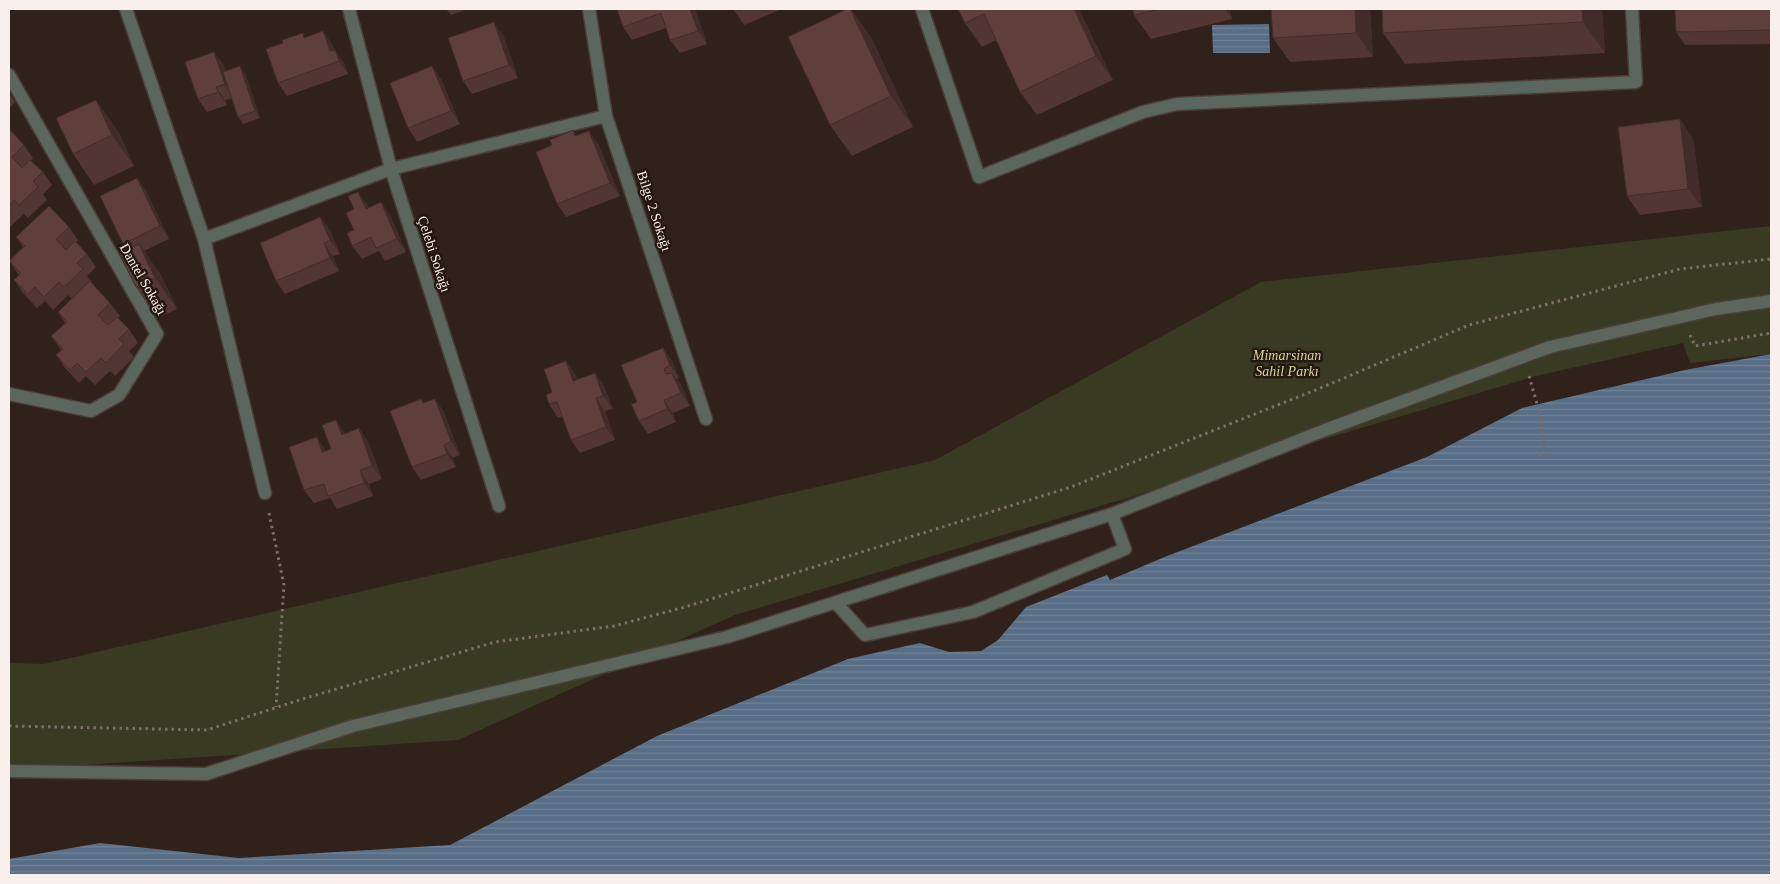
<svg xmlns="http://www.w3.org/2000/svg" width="1780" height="884" font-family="'Times New Roman',serif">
<defs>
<pattern id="water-rules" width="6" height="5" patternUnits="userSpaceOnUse" patternTransform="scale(1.25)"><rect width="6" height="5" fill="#586e86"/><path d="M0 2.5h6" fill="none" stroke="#718397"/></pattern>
</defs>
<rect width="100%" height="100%" fill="#30211a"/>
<path fill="#383a22" d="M1771 226V354L1690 363 1683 343 1536 376 735 615 458 740 9 770V663L44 664 935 460 1261 282Z"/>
<path fill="url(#water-rules)" d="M1269 24 1270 53H1213L1212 25Z
M1771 354V875H9V859L100 843 239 858 450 845 657 736 848 659 920 643 949 652 981 651 998 640 1026 607 1107 575 1110 580 1167 556 1427 457 1522 408 1685 370Z"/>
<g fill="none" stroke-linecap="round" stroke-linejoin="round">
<g stroke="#4c3e37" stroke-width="15">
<path id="minor" d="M126 9 204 239 265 493
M349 9 391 169 499 506
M589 9 606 116 706 419
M922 9 979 177 1143 112 1177 104 1636 82 1632 9
M9 75 157 334 119 395 91 411 9 394
M204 239 391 169 606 116
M836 603 865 635 973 612 1125 549 1112 514
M9 771 206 774 353 726 727 637 1112 514 1325 430 1550 347 1716 309 1771 301"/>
</g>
<path stroke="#7d706a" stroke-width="3" stroke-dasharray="2.5 4" stroke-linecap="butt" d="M1690 335 1695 346 1771 333
M1529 376 1537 404 1546 453 1536 455
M269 513 284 585 276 707
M9 726 207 730 306 698 495 642 614 626 685 607 1071 487 1323 387 1469 325 1680 269 1771 259"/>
<use href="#minor" stroke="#5b665c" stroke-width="12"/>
</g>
<path fill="#523634" d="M446 9H468L451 15Z
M617 9H695L707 44 680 53 670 40 666 28 632 40 623 27Z
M733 9H782L744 25Z
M851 9 872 39 913 127 852 156 830 125Z
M958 9H1079L1113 80 1037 115 1020 92 996 40 982 47 965 23Z
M1133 9H1230L1232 19 1151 39 1134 15Z
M1370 9 1373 57 1290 62 1273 38Z
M1382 9H1602L1605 53 1405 64 1383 33Z
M1771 9V44L1685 45 1676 32Z
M323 31 332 44 334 50 344 63 348 74 287 96 278 83 306 37Z
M503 35 518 78 472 94 463 81Z
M224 65 225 71 245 73 260 118 243 124 238 117 232 98 225 100 227 105 207 112 198 99Z
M441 79 460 124 417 142 408 128Z
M9 93 15 102 9 109Z
M9 129 24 145 33 158 31 161 43 172 52 185 43 194 47 200 28 218 24 214 9 228Z
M573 130 576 136 598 144 620 196 566 217 557 204 552 145Z
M118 131 134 166 94 185 73 154Z
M1693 138 1702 207 1640 215 1627 196Z
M137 178 146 191 169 239 144 251 161 275 177 309 158 318 136 287 127 250 123 244Z
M358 192 369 208 381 202 390 215 406 252 385 261 379 251 362 259 352 246 354 230V209Z
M320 217 330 230 340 254 333 256 339 271 285 294 276 281Z
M69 227 78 240 76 242 87 254 96 267 87 276 92 282H91L110 303 120 316 118 318 129 329 138 343 129 351 134 357 115 376 110 371 95 385 86 376 79 383 65 368 56 355 61 350 51 336 65 323 58 312 72 299 68 295 53 310 45 301 37 308 23 293 14 280 19 275 9 261 23 247 16 237Z
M663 348 672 361 679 378 677 379 682 386 690 406 673 413 676 422 648 434 639 421 637 402Z
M595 373 604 386 613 409 605 411 615 440 580 453 571 440 562 416 558 418 549 404 552 392 575 374 577 380Z
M421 399 423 403 435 399 444 412 460 455 453 458 456 467 421 480 412 467Z
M346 433 368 441 382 479 369 484 373 496 337 509 330 498 314 503 304 490 331 449Z"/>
<path fill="#422c2a" d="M690 9H695L707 44 698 31Z
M851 9 872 39 913 127 891 96Z
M1074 9H1079L1113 80 1096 56Z
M1225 9H1230L1232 19Z
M1355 9H1370L1373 57 1356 33Z
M1582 9H1602L1605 53 1583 22Z
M494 22 503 35 518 78 509 65Z
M323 31 332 44 338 61 330 51Z
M335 50 344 63 348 74 339 61Z
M214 52 224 65 234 97 225 84Z
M240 66 245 73 260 118 255 111Z
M432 66 441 79 460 124 451 111Z
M216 87 225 100 227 105 218 92Z
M96 100 118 131 134 166 112 135Z
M1680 119 1693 138 1702 207 1688 189Z
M589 131 598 144 620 196 610 183Z
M137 178 146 191 169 239 160 226Z
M358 192 368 205 375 222 366 209Z
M381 202 390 215 406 252 397 239Z
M320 217 330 230 340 254 330 240Z
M324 243 333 256 339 271 330 258Z
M139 244 161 275 177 309 155 278Z
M663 348 672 361 679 378 670 365Z
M566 361 575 374 582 394 573 381Z
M595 373 604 386 613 409 603 396Z
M672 373 682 386 690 406 681 393Z
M596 398 605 411 615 440 606 427Z
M435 399 444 412 460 455 451 441Z
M664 400 673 413 676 422 667 409Z
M336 420 345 433 351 448 342 435Z
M359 428 368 441 382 479 372 466Z
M317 437 326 451 322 452Z
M444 445 453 458 456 467 447 454Z
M360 470 369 484 373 496 364 483Z"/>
<path fill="#5f3f3c" stroke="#422c2a" d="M617 9H690L698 31 670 40 661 13 623 27Z
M847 9H850L891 96 830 125 788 37Z
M958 9H1074L1096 56 1020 92 984 14 965 23Z
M1133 9H1160L1134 15Z
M1271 9H1355L1356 33 1273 38Z
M1382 9H1582L1583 22 1383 33Z
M1675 9H1771V30L1676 32Z
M494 22 509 65 463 81 448 38Z
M323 31 330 51 335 50 339 61 278 83 266 49 283 43 282 40 303 33 304 38Z
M214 52 225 84 216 87 218 92 198 99 185 62Z
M240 66 255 111 238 117 223 72Z
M432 66 451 111 408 128 390 83Z
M96 100 112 135 73 154 56 118Z
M1680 119 1688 189 1627 196 1618 127Z
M9 129 24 145 12 157 22 168 30 160 43 172 33 181 38 187 19 205 14 200 9 206Z
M573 130 575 136 589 131 610 183 557 204 536 152 552 145 550 140Z
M137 178 160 226 123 244 100 196Z
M358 192 366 209 381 202 397 239 376 248 371 237 352 246 347 233 354 230 346 213 354 209 348 196Z
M49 206 69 227 56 239 66 250 75 241 87 254 77 263 83 269 64 287 59 282 44 297 35 287 28 294 14 280 21 273 9 261 25 246 16 237Z
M320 217 330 240 324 243 330 258 276 281 260 243Z
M139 244 155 278 136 287 119 253Z
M90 281 110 303 98 315 108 325 117 317 129 329 119 339 124 344 106 363 101 358 86 372 77 363 70 370 56 355 63 349 51 336 67 322 58 312Z
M663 348 670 365 664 369 666 374 672 373 681 393 664 400 667 409 639 421 631 404 637 402 621 365Z
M566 361 573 381 595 373 603 396 596 398 606 427 571 440 557 402 549 404 546 395 552 392 544 369Z
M421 399 423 403 435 399 451 441 444 445 447 454 412 467 390 411Z
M336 420 342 435 359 428 372 466 360 470 364 483 328 496 324 484 304 490 289 447 317 437 322 452 331 449 322 425Z"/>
<g text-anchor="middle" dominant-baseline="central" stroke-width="5" stroke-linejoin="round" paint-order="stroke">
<g font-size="14" fill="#faf0eb" stroke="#261811">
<text transform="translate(654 211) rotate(72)">Bilge 2 Sokağı</text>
<text transform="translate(434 254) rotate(72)">Çelebi Sokağı</text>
<text transform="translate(143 279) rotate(60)">Dantel Sokağı</text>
</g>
<g font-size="14" font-style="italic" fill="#d0d69c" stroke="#261811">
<text x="1287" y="355">Mimarsinan<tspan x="1287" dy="16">Sahil Parkı</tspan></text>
</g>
</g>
<rect width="1780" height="884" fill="none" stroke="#faf0eb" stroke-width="20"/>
</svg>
